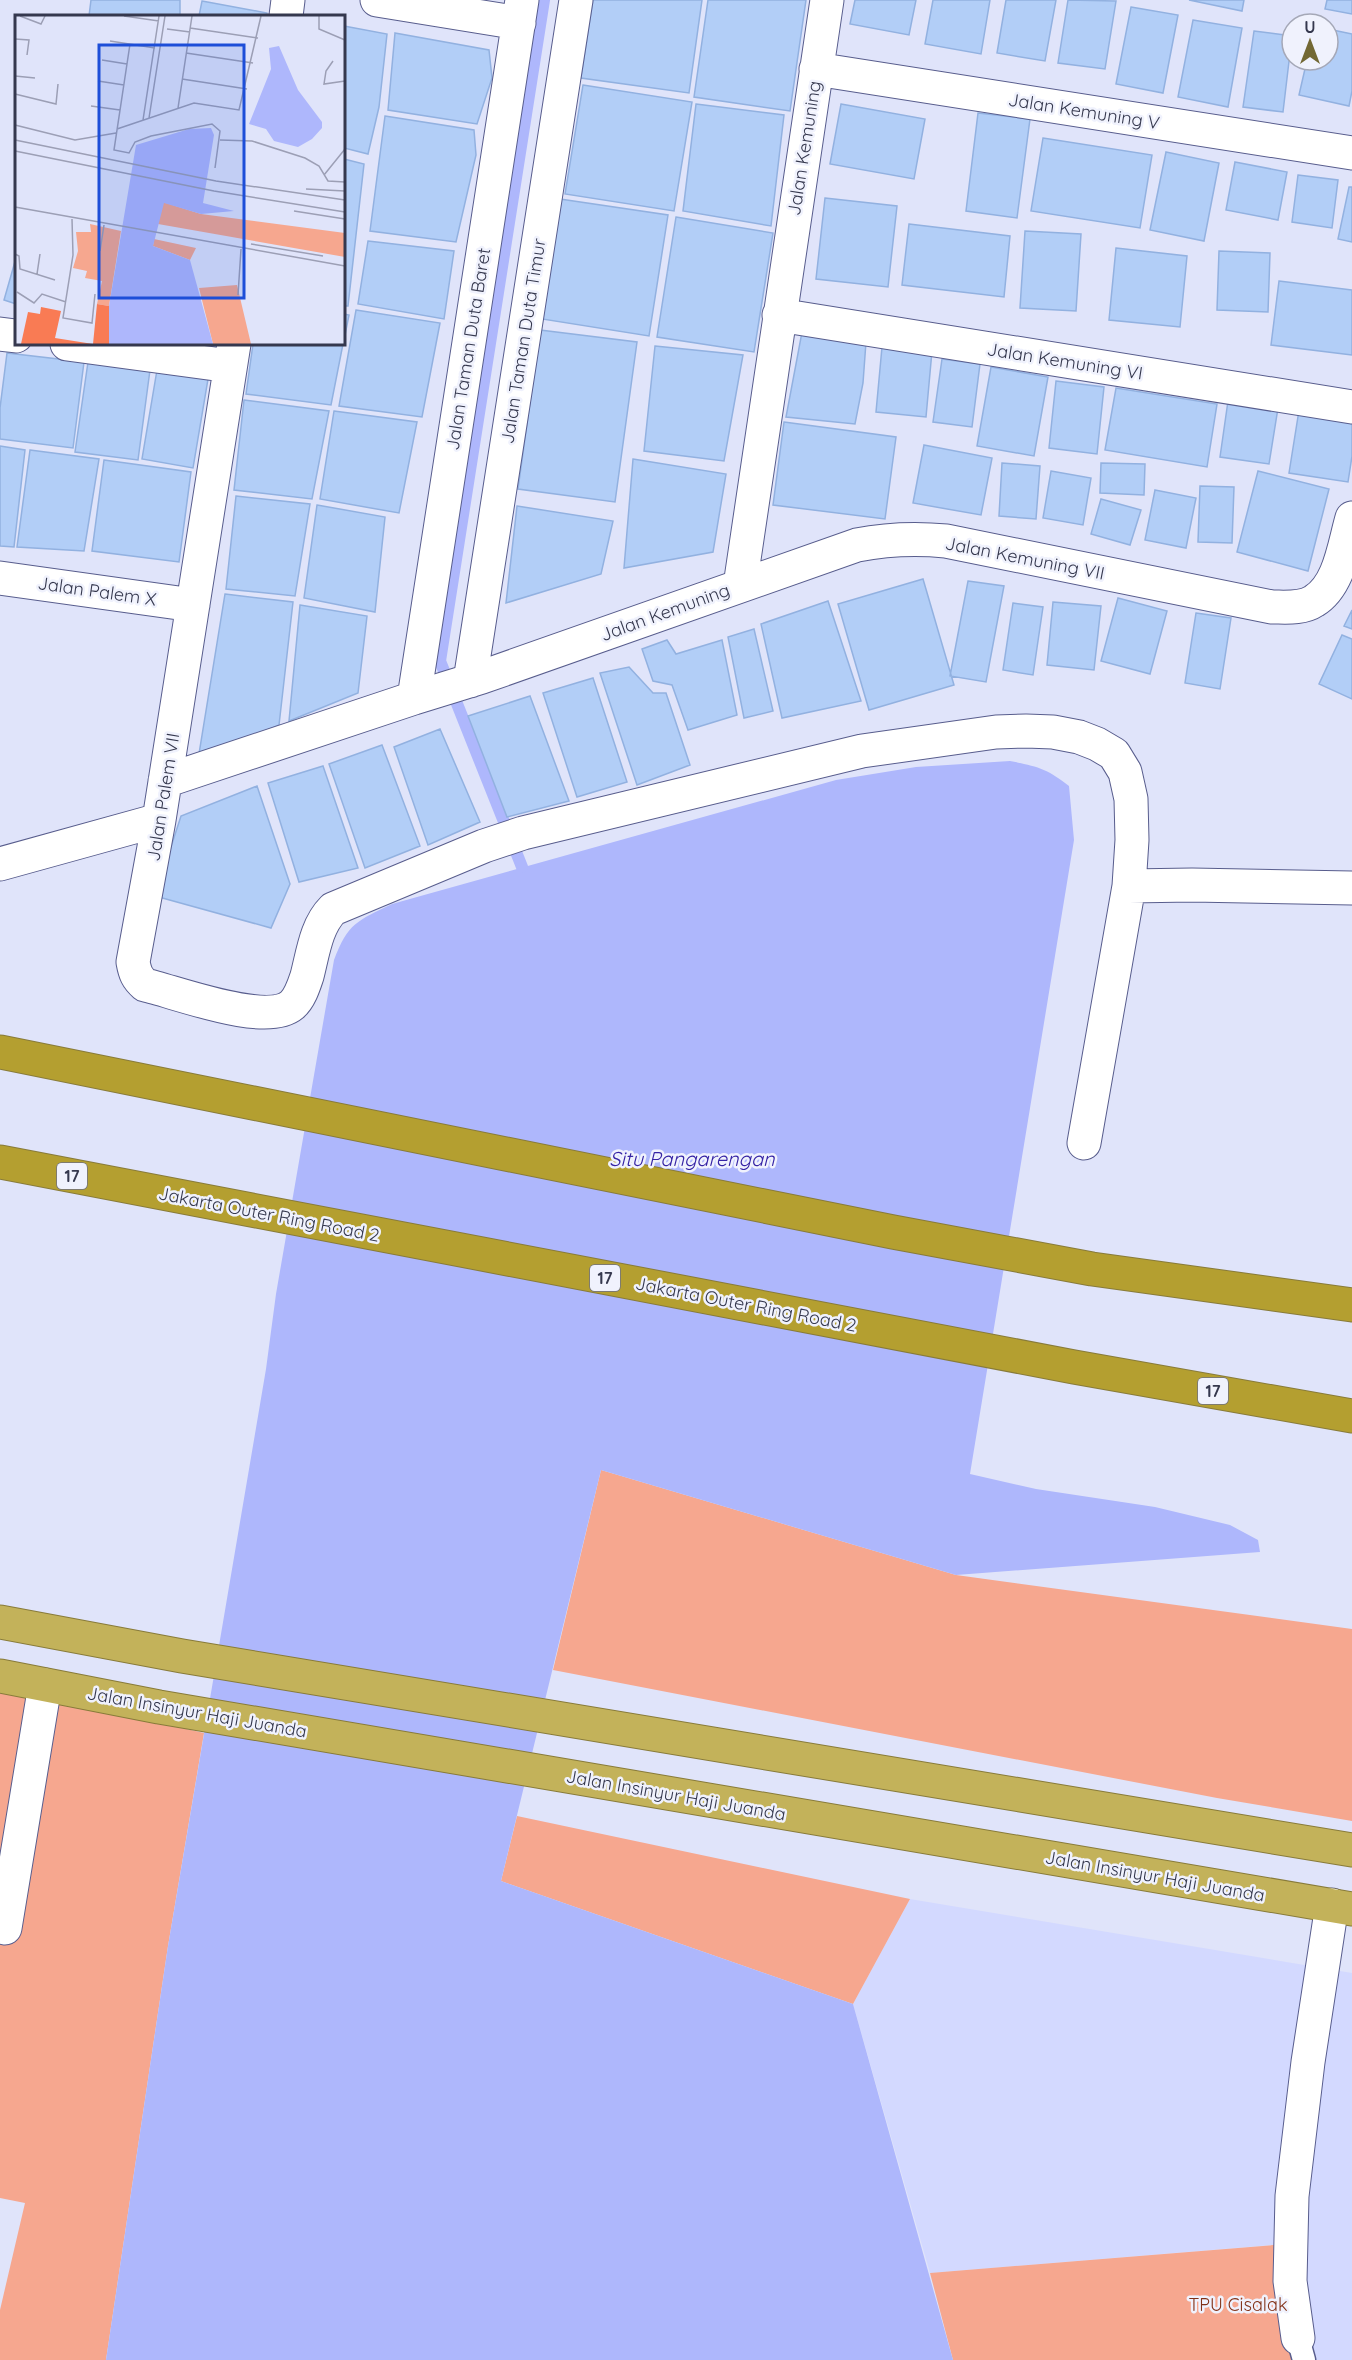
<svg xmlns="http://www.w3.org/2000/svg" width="1352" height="2360" font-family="Quicksand,sans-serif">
<rect width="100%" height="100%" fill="#e0e4fa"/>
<path fill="#d3d9ff" d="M910 1899 1352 1973V2360H1308L1285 2244 930 2273 853 2004Z"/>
<path fill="#f6a78f" d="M601 1470 956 1575 1352 1629V1821L1217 1798 553 1670Z
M0 1686 204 1733 168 1946 106 2360H0V2310L25 2203 0 2198Z
M517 1816 910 1899 853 2004 501 1881Z
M1286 2244 1308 2360H953L930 2273Z"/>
<path fill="#aeb7fc" d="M1010 761C1037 766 1048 769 1069 786L1074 840 970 1474 1036 1489 1155 1507 1230 1525 1258 1540 1260 1552 956 1575 601 1470 501 1881 853 2004 953 2360H106L168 1946 266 1369 276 1294 334 960C348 923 357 921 392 904L836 780 916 767Z"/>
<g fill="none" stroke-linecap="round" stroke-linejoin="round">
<path stroke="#aeb7fc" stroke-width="12" d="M522 867 440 661 544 0"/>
</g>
<path fill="#b2cef7" stroke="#92b1e0" stroke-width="1.5" d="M91 0H180V16H89Z
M593 0H702L689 93 581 78Z
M708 0H806L790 111 694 97Z
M855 0H916L909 35 850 24Z
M933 0H990L981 54 925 44Z
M1006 0H1056L1045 61 997 53Z
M1068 0 1116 1 1105 69 1058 63Z
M1189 0H1244L1242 11Z
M1327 0H1352V14L1325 9Z
M202 1 267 13V16H199Z
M1131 7 1178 15 1163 93 1116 84Z
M1193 20 1242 28 1228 107 1178 97Z
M344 26 387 34 379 107 368 154 344 148Z
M1328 29 1352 34V91L1349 106 1299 95 1307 60H1328Z
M1254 31 1292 36 1283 112 1243 107Z
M395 33 489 50 492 78 477 124 388 110Z
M583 85 692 102 674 211 565 194Z
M696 104 784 115 771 226 683 211Z
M841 104 925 119 914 179 830 164Z
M978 113 1030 119 1017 218 966 211Z
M385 116 474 130 476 155 456 242 370 231Z
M1043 138 1152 155 1140 228 1031 211Z
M1166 152 1219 163 1204 241 1150 230Z
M344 159 364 164 348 306H344Z
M1235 162 1287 172 1278 220 1226 210Z
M1298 175 1338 180 1332 228 1292 222Z
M1349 187H1352V242L1338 239Z
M825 198 897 206 888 287 816 279Z
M560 199 668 215 649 336 542 319Z
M676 217 773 233 754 352 657 337Z
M909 224 1010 236 1004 297 902 285Z
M1025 231 1081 234 1076 311 1020 308Z
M368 241 454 251 444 319 358 304Z
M1116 248 1187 256 1180 327 1109 320Z
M1219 251 1270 253 1268 312 1217 310Z
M16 258V304L4 300Z
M1279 281 1352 290V355L1271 345Z
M356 310 440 323 422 417 339 406Z
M344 314 349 315 344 340Z
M540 330 637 342 615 502 518 489Z
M802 332 866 342 863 383 855 424 786 417Z
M160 344H225L224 353Z
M253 344H343L331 405 246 394Z
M655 346 743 355 724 461 644 451Z
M882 347 932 351 926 417 876 412Z
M7 353 84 362 73 448 0 439V408Z
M942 359 980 364 972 427 933 422Z
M88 362 150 370 138 460 75 452Z
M991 367 1048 377 1034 456 977 446Z
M157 370 208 379 193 468 142 459Z
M1056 381 1104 387 1097 454 1049 448Z
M1116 388 1217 404 1207 467 1105 450Z
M244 400 329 411 312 499 234 490Z
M1228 401 1278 408 1269 464 1220 457Z
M1300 404 1352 412V456L1348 482 1289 473Z
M334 411 417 422 399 513 320 499Z
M784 422 896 437 885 519 773 505Z
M924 445 992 458 981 515 913 503Z
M0 446 25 450 14 547 0 546Z
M30 450 99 459 84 551 17 547Z
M633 459 726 474 713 552 624 568Z
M104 460 191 472 179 562 92 551Z
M1002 463 1040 466 1036 519 999 516Z
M1101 463 1145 464 1144 495 1100 493Z
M1051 471 1091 478 1083 525 1043 518Z
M1258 471 1329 489 1308 571 1237 552Z
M1200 486 1234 487 1232 543 1198 542Z
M1155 490 1196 498 1186 548 1145 540Z
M236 496 310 504 295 596 226 589Z
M1101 499 1141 510 1130 545 1091 534Z
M317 505 385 517 375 612 304 598Z
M517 506 613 521 601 574 506 603Z
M923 579 954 685 869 710 838 604Z
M968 581 1004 586 986 682 950 676Z
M225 594 293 602 279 725 198 760Z
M1118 598 1167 611 1150 674 1101 661Z
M828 601 861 701 782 718 761 624Z
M1053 602 1101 606 1094 670 1047 665Z
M1013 603 1043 607 1033 675 1003 670Z
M300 605 367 616 358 693 289 721Z
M1352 610V629L1344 626Z
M1196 613 1231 618 1220 689 1185 683Z
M754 629 773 711 744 718 728 637Z
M1342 635 1352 639V699L1319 684Z
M667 640 676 654 722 640 737 715 688 730 672 685 653 681 642 649Z
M629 667 653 693H666L690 765 637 785 600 673Z
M593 678 627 782 577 797 543 693Z
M530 696 569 801 507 817 468 716Z
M440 729 480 822 428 845 394 747Z
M382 745 420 846 365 868 329 764Z
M323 766 358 868 299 882 268 783Z
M257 786 290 884 271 928 155 896 181 816Z"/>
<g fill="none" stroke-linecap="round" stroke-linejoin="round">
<g stroke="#585d8d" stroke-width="25">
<path id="service" d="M1298 2338 1304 2360"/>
</g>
<g stroke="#585d8d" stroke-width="35">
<path id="minor" d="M377 0 519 23
M286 16 288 0
M816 69 1352 153
M779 315 1352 407
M0 334 16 336
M67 344 230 366
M234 344 159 820 133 962C135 973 137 978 145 985 176 992 266 1027 292 1005 300 998 304 985 307 976 313 953 316 926 333 909L484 846 523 833 862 751 996 732 1026 731 1053 732 1079 737 1097 744 1114 754 1125 772 1131 799 1132 840 1129 886 1084 1143
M0 578 193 605
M740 586 827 0
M470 681 576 0
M414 698 522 0
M165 781 414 698 482 677 857 545C888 539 914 538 946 541L1272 607C1285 607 1302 609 1314 601 1340 585 1344 545 1352 518
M0 864 159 820
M1129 886 1192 885 1352 888
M5 1928 45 1685
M1298 2338 1290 2281 1292 2196 1308 2062 1332 1905"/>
</g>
<g stroke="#887b3a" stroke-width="35">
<path id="trunk" d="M0 1622 182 1656 1352 1850
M0 1676 159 1707 1352 1909"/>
</g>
<g stroke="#887b3a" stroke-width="35">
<path id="motorway" d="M0 1052 893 1232 1092 1269 1352 1305
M0 1162 1074 1367 1352 1416"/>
</g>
<use href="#service" stroke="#fff" stroke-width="22"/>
<use href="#minor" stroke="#fff" stroke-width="33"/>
<use href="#trunk" stroke="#c3b25a" stroke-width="33"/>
<use href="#motorway" stroke="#b49f30" stroke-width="33"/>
</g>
<g text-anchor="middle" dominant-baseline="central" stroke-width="5" stroke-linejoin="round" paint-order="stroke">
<g fill="#f0f2fd" stroke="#6d7082" stroke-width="1.5">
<rect x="57" y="1163" width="30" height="26" rx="4.5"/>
<rect x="590" y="1265" width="30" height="26" rx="4.5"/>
<rect x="1198" y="1378" width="30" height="26" rx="4.5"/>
</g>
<g font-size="16" font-weight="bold" fill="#35384e">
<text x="72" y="1176">17</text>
<text x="605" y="1278">17</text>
<text x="1213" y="1391">17</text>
</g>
<g font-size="18" fill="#35384e" stroke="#f0f2fd">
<text transform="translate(1084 111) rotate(9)">Jalan Kemuning V</text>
<text transform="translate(804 148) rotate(-81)">Jalan Kemuning</text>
<text transform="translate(523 341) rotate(-81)">Jalan Taman Duta Timur</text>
<text transform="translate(468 349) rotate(-81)">Jalan Taman Duta Baret</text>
<text transform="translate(1065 361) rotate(9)">Jalan Kemuning VI</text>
<text transform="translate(1025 558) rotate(11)">Jalan Kemuning VII</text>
<text transform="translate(97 591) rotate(8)">Jalan Palem X</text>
<text transform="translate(665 612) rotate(-20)">Jalan Kemuning</text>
<text transform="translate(163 797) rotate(-81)">Jalan Palem VII</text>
<text transform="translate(269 1214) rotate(11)">Jakarta Outer Ring Road 2</text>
<text transform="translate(746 1304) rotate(11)">Jakarta Outer Ring Road 2</text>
<text transform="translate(197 1712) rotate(10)">Jalan Insinyur Haji Juanda</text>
<text transform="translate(676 1795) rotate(10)">Jalan Insinyur Haji Juanda</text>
<text transform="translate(1155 1876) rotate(10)">Jalan Insinyur Haji Juanda</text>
</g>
<g font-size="18" fill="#813117" stroke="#f0f2fd">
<text x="1238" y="2304">TPU Cisalak</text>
</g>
<g font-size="20" font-style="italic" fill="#3523a5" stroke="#f0f2fd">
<text x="692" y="1158">Situ Pangarengan</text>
</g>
</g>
<g transform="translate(15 15)">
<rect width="330" height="330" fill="#e0e4fa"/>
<path d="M148 187 186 199 330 218V242L143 209ZM75 209 106 216 94 291 82 289 87 266 70 263 72 256 58 253 63 236 61 217H76ZM139 224 181 233 175 245 138 231ZM222 270 236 329H198L184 273Z" fill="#f6a78f"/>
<path d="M82 289 94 291V329H6L13 297 25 299 26 292 46 296 40 323 78 329Z" fill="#f97b54"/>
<path d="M264 31 283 75 307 107V113L297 124 283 132 259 126 251 114 234 109 256 54 254 33ZM196 113 199 120 188 188 219 196 186 199 149 188 138 231 175 245 198 329H94V291L121 130 174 114Z" fill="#aeb7fc"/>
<path fill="none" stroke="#9c9fb5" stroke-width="1.5" d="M5 1 26 9 30 1M109 1 144 6M304 1V14L330 25M175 13 243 23M152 14 175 17M0 24 14 25 12 40M95 26 140 33M115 29 99 135 114 138 120 127 136 121 197 109 205 116 200 153M171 38 238 48M87 45 112 49M318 46 311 56 309 69 330 66M0 61 20 63M167 64 232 74M83 66 109 70M0 79 41 89 43 69M76 91 105 95M163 93 177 1M134 103 150 1M128 105 144 1M0 110 60 125 101 118M102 114 179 88 224 95 246 1M0 125 201 166 330 185M205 125 237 126 290 143 304 151 313 166 330 167M0 136 199 176 330 197M309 160 330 134M291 174 330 176M0 192 330 251M279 196 330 204M57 204 58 240 48 303 77 308 80 279M236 229 308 241M85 236 89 210M0 239 4 241 5 254 40 265M22 259 25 239M2 277 19 288 27 279 51 287M223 280 226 234"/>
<path fill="#1d4ed8" fill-opacity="0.15" stroke="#1d4ed8" stroke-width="3" d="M84 30H229V283H84Z"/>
<rect width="330" height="330" fill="none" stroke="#35384e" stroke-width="3"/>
</g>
<g transform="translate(1310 42)"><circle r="28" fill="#f0f2fd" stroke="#a5a8b7" stroke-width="1.5"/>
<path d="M0-4.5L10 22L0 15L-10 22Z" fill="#726834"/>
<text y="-9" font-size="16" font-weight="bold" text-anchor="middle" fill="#35384e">U</text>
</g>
</svg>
